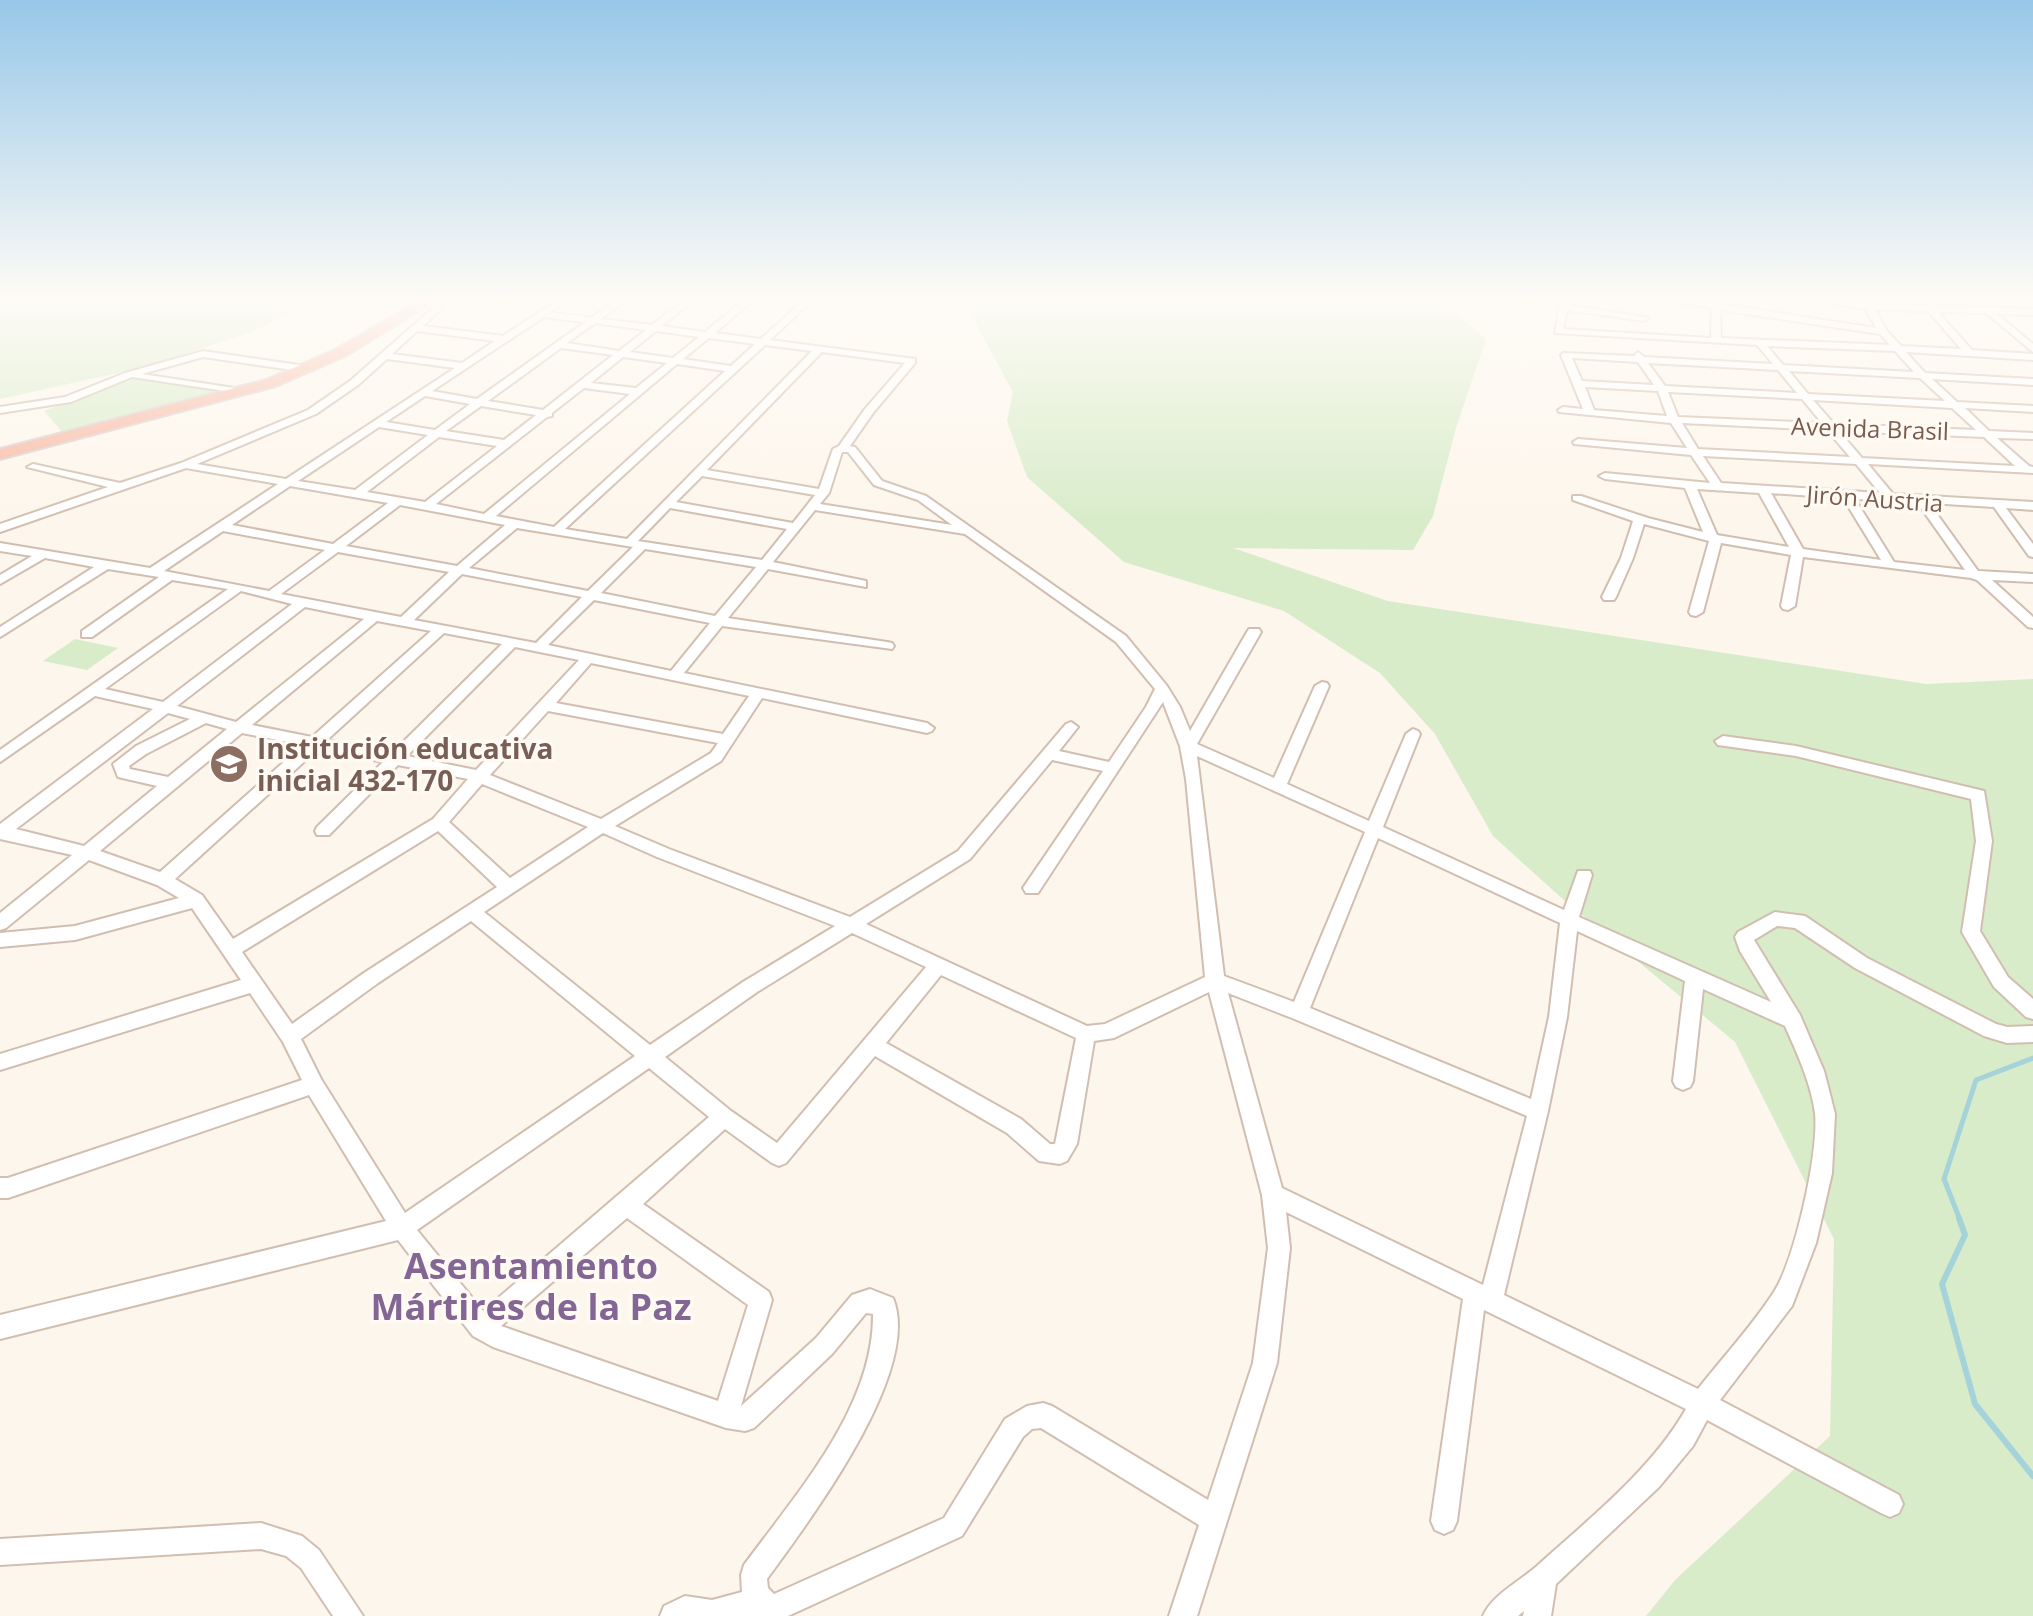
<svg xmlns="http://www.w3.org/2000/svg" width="2033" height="1616" font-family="'Open Sans',sans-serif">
<rect width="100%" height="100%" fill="#fdf6ec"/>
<path fill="#d8ecc9" d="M0 296H323L253 331 146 367 0 399Z
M961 296H1436L1486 339 1456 428 1433 516 1413 550 1233 548 1388 601 1926 684 2033 679V1616H1646L1676 1579 1830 1436 1834 1239 1735 1042 1557 894 1493 836 1435 734 1380 673 1284 611 1124 562 1027 477 1007 421 1013 392Z
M135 375 229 388 63 433 44 411Z
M75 639 118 648 87 670 43 661Z"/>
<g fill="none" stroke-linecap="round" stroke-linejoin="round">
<path stroke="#a5d3da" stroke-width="5" d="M1960 1220 1944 1179 1976 1080 2033 1058"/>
<path stroke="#a5d3da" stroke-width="6" d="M1959 1218 1965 1235 1942 1284 1975 1404 2033 1476"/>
<g stroke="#d1beb0" stroke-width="4">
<path id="minor" d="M564 296H573L550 312 591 318 622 296H631L601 319 652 325 690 296H699L662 326 705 332 749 296H758L715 333 761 339 808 296H817L770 340 915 359V363L873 413 850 446 855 447 882 481 926 496 1126 636 1167 686 1180 707 1190 731 1247 632 1249 629H1259L1261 632 1197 744 1274 778 1315 686 1322 682 1327 683 1329 686 1287 784 1369 821 1406 734 1413 729 1418 731 1420 734 1383 827 1564 910 1578 871H1590L1592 875 1579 917 1771 1002 1740 951 1735 937 1738 932 1775 912 1805 916 1867 958 1996 1024 2007 1027 2033 1026V1042L2007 1043 1984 1036 1855 968 1795 928 1777 926 1754 940 1800 1015 1824 1071 1835 1114 1832 1173 1816 1243 1792 1306 1720 1400 1899 1495 1903 1504 1899 1513 1890 1517 1881 1513 1707 1420 1693 1446 1659 1487 1556 1584 1551 1616H1523L1524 1611 1518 1616H1483C1492 1595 1520 1581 1537 1566 1588 1520 1652 1469 1686 1409L1484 1310 1457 1521 1453 1530 1444 1534 1435 1530 1431 1521 1463 1299 1286 1212 1290 1248 1277 1363 1197 1616H1169L1199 1525 1041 1428 1032 1429 1023 1437 962 1536 788 1616H660L664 1606 685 1596 712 1600 742 1592 741 1575 744 1565C797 1493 874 1407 873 1314L866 1313 832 1354 754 1428 745 1431 726 1428 493 1347 473 1336 398 1240 0 1339V1315L386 1221 309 1095 8 1198H0V1178H8L302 1080 283 1042 250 993 0 1070V1054L241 980 192 908 75 940 0 947V933L75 926 179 898 157 885 89 860 6 928 0 930V913L72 855 0 839V824L153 709 95 696 0 762V750L228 589 172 580 92 637H82V631L159 577 108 569 0 637V627L94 567 45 558 0 584V575L32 556 0 551V543L150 568 278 484 186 468 0 532V524L108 487 27 467 33 464 120 483 181 463 308 410 350 381 433 308 420 306V302L444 306 423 326 503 336ZM544 317 585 322 477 399 432 391ZM595 323 646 330 619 351 567 343ZM417 331 495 341 462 363 392 354ZM656 331 699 337 673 358 630 352ZM709 338 755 344 731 366 683 359ZM765 345 812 351 627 539 565 529ZM561 348 613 355 543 410 488 401ZM822 352 905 363 865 409 839 446 833 449 819 489 707 470ZM623 357 667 363 636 388 591 383ZM387 359 455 368 286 479 197 464 316 414 358 385ZM677 364 725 371 554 527 496 516ZM584 388 630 394 484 514 436 504 547 417 552 416V413ZM425 396 470 404 435 430 386 422ZM481 406 536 415 504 440 446 431ZM379 427 428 435 355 490 298 481ZM439 437 497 446 425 502 367 492ZM842 452H848L874 485 918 500 952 525 820 504 829 493ZM702 476 815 495 793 523 676 502ZM290 486 388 503 333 544 232 525ZM400 505 505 525 457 566 346 546ZM670 508 787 529 762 560 638 541ZM815 510 965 534 1116 642 1155 689 1146 707 1109 762 1059 751 1078 727 1071 722 1066 724 958 851 850 917 669 849 615 826 721 761 762 698 927 733 932 731 934 728 927 723 684 673 722 626 892 649 894 646 892 643 887 642 728 618 768 569 866 587V581L773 562ZM517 528 633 547 588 591 469 568ZM223 531 325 550 269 591 164 571ZM645 549 756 567 715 616 601 593ZM338 552 449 572 401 617 281 594ZM462 574 582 597 536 643 414 620ZM241 591 292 604 163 702 105 689ZM594 600 710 623 671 671 548 645ZM305 607 364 619 236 722 177 706ZM377 621 431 631 312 737 252 725ZM444 633 502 644 392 753 327 740ZM515 647 579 660 476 770 407 756ZM591 663 749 696 723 734 556 703ZM1163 702 1180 746 1186 779 1205 977 1105 1024 1087 1026 866 924 970 859 1052 760 1103 771 1023 888 1026 893H1038ZM548 711 718 743 711 753 601 819 490 775ZM168 713 190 719 136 746 113 764 118 777 157 786 84 846 16 829ZM206 723 227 729 168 777 130 769 129 766 146 754ZM242 733 303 745 160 872 100 851ZM318 749 383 762 317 827 315 831 317 835H329L398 765 468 779 433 819 233 939 202 895 175 879ZM1197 756 1365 832 1294 1002 1224 976ZM482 784 588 827 510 878 449 822ZM438 831 497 887 364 973 292 1024 242 952ZM603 833 657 857 835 926 743 982 650 1045 484 912ZM1378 838 1560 923 1549 1017 1531 1099 1310 1008ZM471 921 635 1056 405 1213 321 1079 301 1039 378 983ZM1577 931 1685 981 1673 1081 1676 1087 1683 1090 1690 1087 1693 1081 1703 989 1785 1026C1797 1053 1811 1083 1815 1113 1819 1152 1795 1259 1774 1292 1752 1326 1723 1357 1698 1389L1504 1295 1548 1111 1567 1017ZM852 933 926 967 777 1143 731 1111 665 1057 757 992ZM941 975 1076 1038 1055 1144H1050L1021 1119 886 1043ZM1209 992 1262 1195 1268 1248 1253 1363 1208 1500 1052 1406 1043 1403 1027 1406 1005 1419 944 1518 774 1594 768 1588 767 1579C809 1521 923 1371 893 1298L870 1289 852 1295 816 1338 741 1406 772 1300 769 1292 643 1204 725 1129 772 1163 779 1166 786 1163 875 1056 1007 1133 1039 1161 1060 1164 1067 1161 1077 1144 1094 1041 1114 1038ZM1228 993 1292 1018 1527 1116 1483 1285 1282 1188ZM649 1068 709 1117 483 1311 417 1230ZM627 1218 748 1305 718 1401 501 1326Z
M1561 296H1569L1568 305 1649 318 1644 321 1567 310 1563 329 1711 338 1712 308 1649 299 1645 302 1620 296H1663L1712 303V296H1720V304L1876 328 1866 309 1786 296H1807L1863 303 1859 296H1867L1872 304 1926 306 1923 296H1931L1935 306 2033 309V315L1997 314 2033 344V352L1986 313 1938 312 1972 350 2033 354V360L1906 352 1925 373 2033 379V385L1932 379 1957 402 2033 406V412L1965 408 1989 431 2033 433V439L1997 438 2029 466 2033 467V473L1868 464 1893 494 2033 502V510L2006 508 2033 544V557L2029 556 1994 507 1929 503 1978 571 2033 574V582L1992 580 2033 617V628L2028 627 1977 580 1971 578 1803 557 1795 606 1788 610 1783 609 1781 606 1791 555 1721 543 1703 612 1696 616 1691 615 1689 612 1709 541 1644 524 1633 558 1616 597 1614 600H1604L1602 597 1621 558 1633 521 1573 500V496H1581L1648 518 1703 532 1685 488 1605 479 1599 476 1605 473 1710 483 1691 455 1574 444 1573 442 1578 439 1687 448 1671 423 1559 412 1558 410 1563 407 1583 409 1561 355 1563 353 1634 356 1638 352 1644 357 1773 364 1757 345 1555 333ZM1720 310 1880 334 1890 345 1721 338ZM1875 310 1928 311 1961 349 1901 346 1887 331ZM1767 346 1895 351 1914 372 1783 365ZM1572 358 1638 362 1654 385 1582 381ZM1648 363 1778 370 1797 393 1665 386ZM1789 371 1920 378 1945 401 1808 394ZM1585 387 1658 391 1667 416 1594 410ZM1668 392 1802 399 1822 423 1678 417ZM1813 400 1952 408 1976 430 1834 424ZM1682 423 1827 430 1850 457 1698 449ZM1839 431 1984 437 2015 466 1862 458ZM1703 456 1856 464 1880 493 1721 483ZM1697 489 1759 493 1789 547 1717 535ZM1771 493 1843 498 1881 560 1803 549ZM1855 499 1917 502 1965 570 1894 562Z
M203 351 306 366 311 369 306 372 203 357 142 374 241 389 246 392 245 394 132 377 71 402 0 413V407L65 397 125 373Z
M1723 736 1796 746 1984 791 1992 841 1980 931 2008 977 2033 999V1019L2026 1017 1994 987 1962 932 1976 841 1971 799 1796 756 1718 745 1715 741Z
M261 1523 302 1536 319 1550 363 1616H333L301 1568 286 1556 261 1549 0 1565V1539Z"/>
</g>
<g stroke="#dad1cd" stroke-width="4">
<path id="highway" d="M427 296H443L345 356 276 386 0 459V449L266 380 335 350Z"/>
</g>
<use href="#minor" fill="#fff" fill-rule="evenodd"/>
<use href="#highway" fill="#f7b7a3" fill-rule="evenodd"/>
</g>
<linearGradient id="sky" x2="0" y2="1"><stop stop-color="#97c7e8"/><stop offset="0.57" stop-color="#fefbf6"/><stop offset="1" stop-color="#fefbf6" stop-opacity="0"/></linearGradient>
<rect width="2033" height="522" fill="url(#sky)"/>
<defs>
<g id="school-disc" transform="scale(2)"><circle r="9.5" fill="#8d6e63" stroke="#fffaf3"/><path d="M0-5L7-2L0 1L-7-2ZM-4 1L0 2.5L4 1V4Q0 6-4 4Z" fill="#fff"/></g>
</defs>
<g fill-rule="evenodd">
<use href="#school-disc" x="229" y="764"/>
</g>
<g text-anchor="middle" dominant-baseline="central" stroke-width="7" stroke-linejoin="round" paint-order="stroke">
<g font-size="24" fill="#7a5c4d" stroke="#fffaf3">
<text transform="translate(1870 428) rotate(2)">Avenida Brasil</text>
<text transform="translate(1875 498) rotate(4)">Jirón Austria</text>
</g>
<g font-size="28" font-weight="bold" fill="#785e54" stroke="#fffaf3" text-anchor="start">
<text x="257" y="748">Institución educativa<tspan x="257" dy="32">inicial 432-170</tspan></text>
</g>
<g font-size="36" font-weight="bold" fill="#846695" stroke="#fffaf3">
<text x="531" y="1265">Asentamiento<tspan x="531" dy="41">Mártires de la Paz</tspan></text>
</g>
</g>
</svg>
